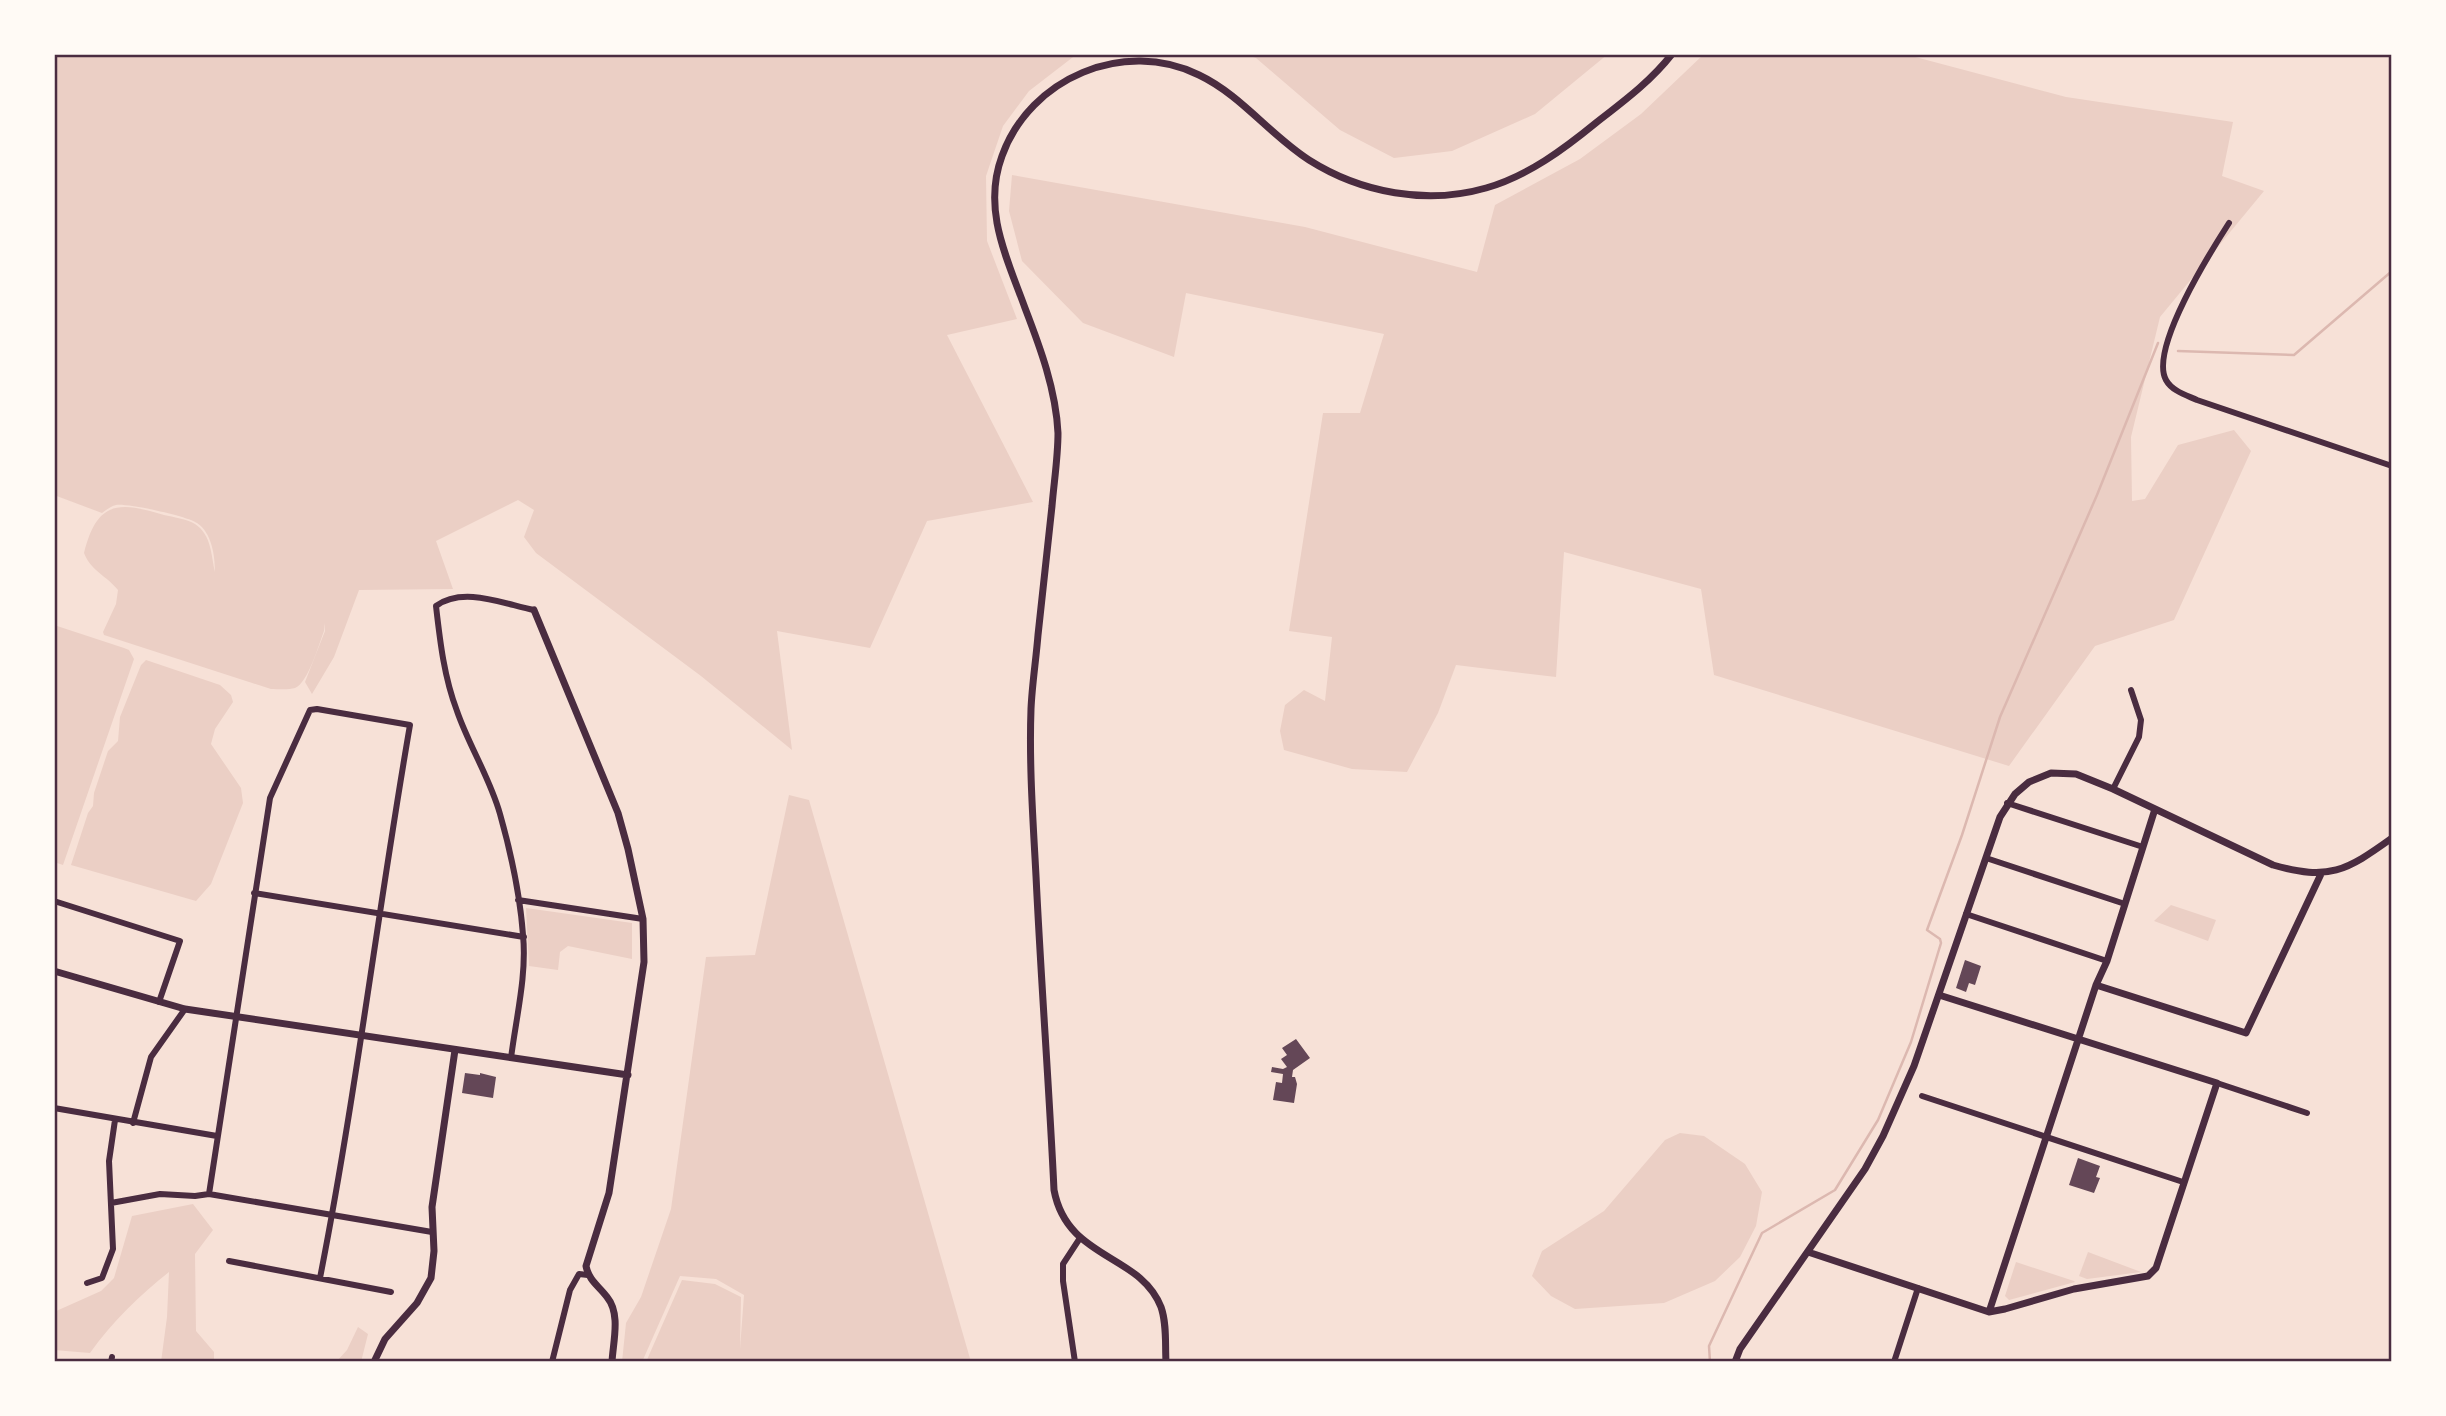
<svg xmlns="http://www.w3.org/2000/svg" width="2446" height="1416" font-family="'Noto Serif',serif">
<rect width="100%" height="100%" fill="#f7e1d7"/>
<path fill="#ebcfc5" d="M54 54H1077L1029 91 1003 126 986 176 987 241 1017 319 947 335 1033 502 927 521 870 648 777 631 792 750 701 676 536 553 524 537 534 510 518 500 436 541 453 589 359 590 334 657 312 694 305 682 325 631 324 623V631C319 644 308 683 295 688 289 690 278 689 271 689L104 635 103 632 116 604 118 590C107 576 91 571 84 553 97 501 118 501 164 515 173 517 187 519 195 524 212 535 211 556 215 572 215 556 212 533 197 523 187 516 127 503 116 505 111 506 106 510 102 513L54 495Z
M1245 54H1608L1535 114 1452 151 1394 158 1340 130 1256 58Z
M1704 54H1904L2066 97 2233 122 2222 176 2264 191 2160 317 2131 437 2132 501 2145 499 2178 445 2234 430 2251 451 2174 620 2095 646 2009 766 1714 675 1701 589 1564 552 1556 677 1456 665 1438 713 1407 772 1352 769 1284 750 1280 731 1285 705 1304 690 1325 701 1332 637 1289 631 1323 413H1360L1384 334 1186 293 1174 357 1083 323 1022 261 1009 211 1012 175 1305 227 1477 272 1495 205 1580 159 1641 114Z
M54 625 124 648 129 650 134 659 63 865 54 862Z
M146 660 220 685 231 695 233 702 215 729 211 744 241 788 243 803 211 884 196 901 71 865 88 813 93 806 94 793 108 751 118 741 120 717 141 665Z
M789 795 809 800 971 1362H646L682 1280 715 1284 741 1297 740 1349 744 1295 716 1279 680 1276 642 1362H622L626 1323 641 1297 671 1209 706 957 755 955Z
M2171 905 2216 920 2208 941 2154 921Z
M526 908 632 923V959L568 946 560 952 558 970 529 966Z
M1680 1133 1704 1136 1745 1164 1762 1192 1756 1226 1740 1257 1715 1281 1664 1303 1575 1309 1551 1296 1532 1276 1542 1251 1604 1211 1665 1140Z
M193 1204 213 1230 195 1254 196 1331 214 1352V1362H161L167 1317 169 1272C140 1295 112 1322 90 1353L54 1350V1312L101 1291 114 1278 132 1216Z
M2088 1252 2141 1272 2087 1279 2079 1276Z
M2016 1262 2074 1281 2075 1282 2009 1300 2005 1296Z
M358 1327 368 1334 361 1362H336L347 1350Z"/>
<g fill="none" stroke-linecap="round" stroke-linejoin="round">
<path stroke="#dcb8b0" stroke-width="2.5" d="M2178 351 2294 355 2392 271
M1710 1362 1709 1346 1762 1233 1835 1190 1878 1120 1911 1042 1941 943 1940 939 1927 930 1962 835 2000 717 2097 495 2158 343"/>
</g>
<path fill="#644757" d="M1965 960 1981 966 1975 985 1969 983 1966 992 1956 988Z
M1296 1039 1310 1058 1293 1070 1292 1077H1295L1297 1084 1294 1103 1273 1100 1276 1082 1282 1083 1283 1074 1271 1072 1272 1067 1283 1069 1287 1067 1281 1059 1287 1055 1282 1048Z
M465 1073 480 1075V1073L496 1077 493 1098 462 1093Z
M2078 1158 2100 1166 2096 1177 2100 1178 2094 1193 2069 1185Z"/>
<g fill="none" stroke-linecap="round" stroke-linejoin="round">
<path stroke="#4a2c40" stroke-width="6" d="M2229 223C2211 251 2149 349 2166 380 2172 391 2186 395 2197 400L2392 466
M2113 789 2139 737 2141 720 2131 690
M2007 803 2143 847
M1986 858 2125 904
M254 893 524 937
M518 900 643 919
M54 901 180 941 159 1002
M1966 914 2107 961
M511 1058C516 1018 527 975 523 935 520 895 511 853 500 814 490 778 469 746 457 711 444 677 440 641 436 606 463 586 504 604 534 610
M2217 1083 2307 1113
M1922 1096 2183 1182
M54 1108 217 1136
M133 1123 151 1057 185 1009
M209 1194 270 798 310 710 317 709 410 725C378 909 356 1095 320 1278
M111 1203 160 1194 195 1196 209 1194 432 1232
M229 1261 391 1292
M87 1283 102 1278 113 1249 109 1161 115 1120
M111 1362 112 1357
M552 1362 570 1290 579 1274 588 1275
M1075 1362 1063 1281V1264L1080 1238
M1894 1362 1918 1288"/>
<path stroke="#4a2c40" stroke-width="7" d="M534 610 618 813 628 849 643 919 644 962 609 1193 586 1266C589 1281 599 1286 607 1297 621 1314 613 1342 612 1362
M54 971 185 1009 628 1075
M2096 985 2107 961 2155 809
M1808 1252 1989 1312 2005 1309 2074 1289 2148 1276 2156 1268 2217 1083 1939 995
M1989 1312 2096 985 2246 1033 2321 874
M374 1362 385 1339 417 1303 431 1278 434 1251 432 1207 455 1050
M1166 1362C1165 1344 1167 1324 1161 1307 1140 1253 1067 1260 1054 1190 1049 1085 1041 981 1036 876 1033 820 1029 764 1031 709 1032 685 1036 660 1038 635 1043 592 1047 549 1052 506 1054 482 1058 457 1058 433 1056 390 1040 347 1025 308 1007 258 982 210 1002 156 1030 78 1124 38 1199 75 1241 95 1270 135 1309 160 1361 193 1427 205 1486 188 1528 176 1564 149 1597 122 1624 101 1651 81 1672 54
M1735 1362 1740 1349 1865 1169 1883 1136 1914 1066 2000 817 2015 794 2029 782 2051 773 2076 774 2113 789 2273 865C2329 881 2346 871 2392 838"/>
</g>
<rect width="2446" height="1416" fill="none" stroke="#fffaf5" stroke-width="112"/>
<rect x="56" y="56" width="2334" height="1304" fill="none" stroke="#4a2c40" stroke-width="2.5"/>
</svg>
